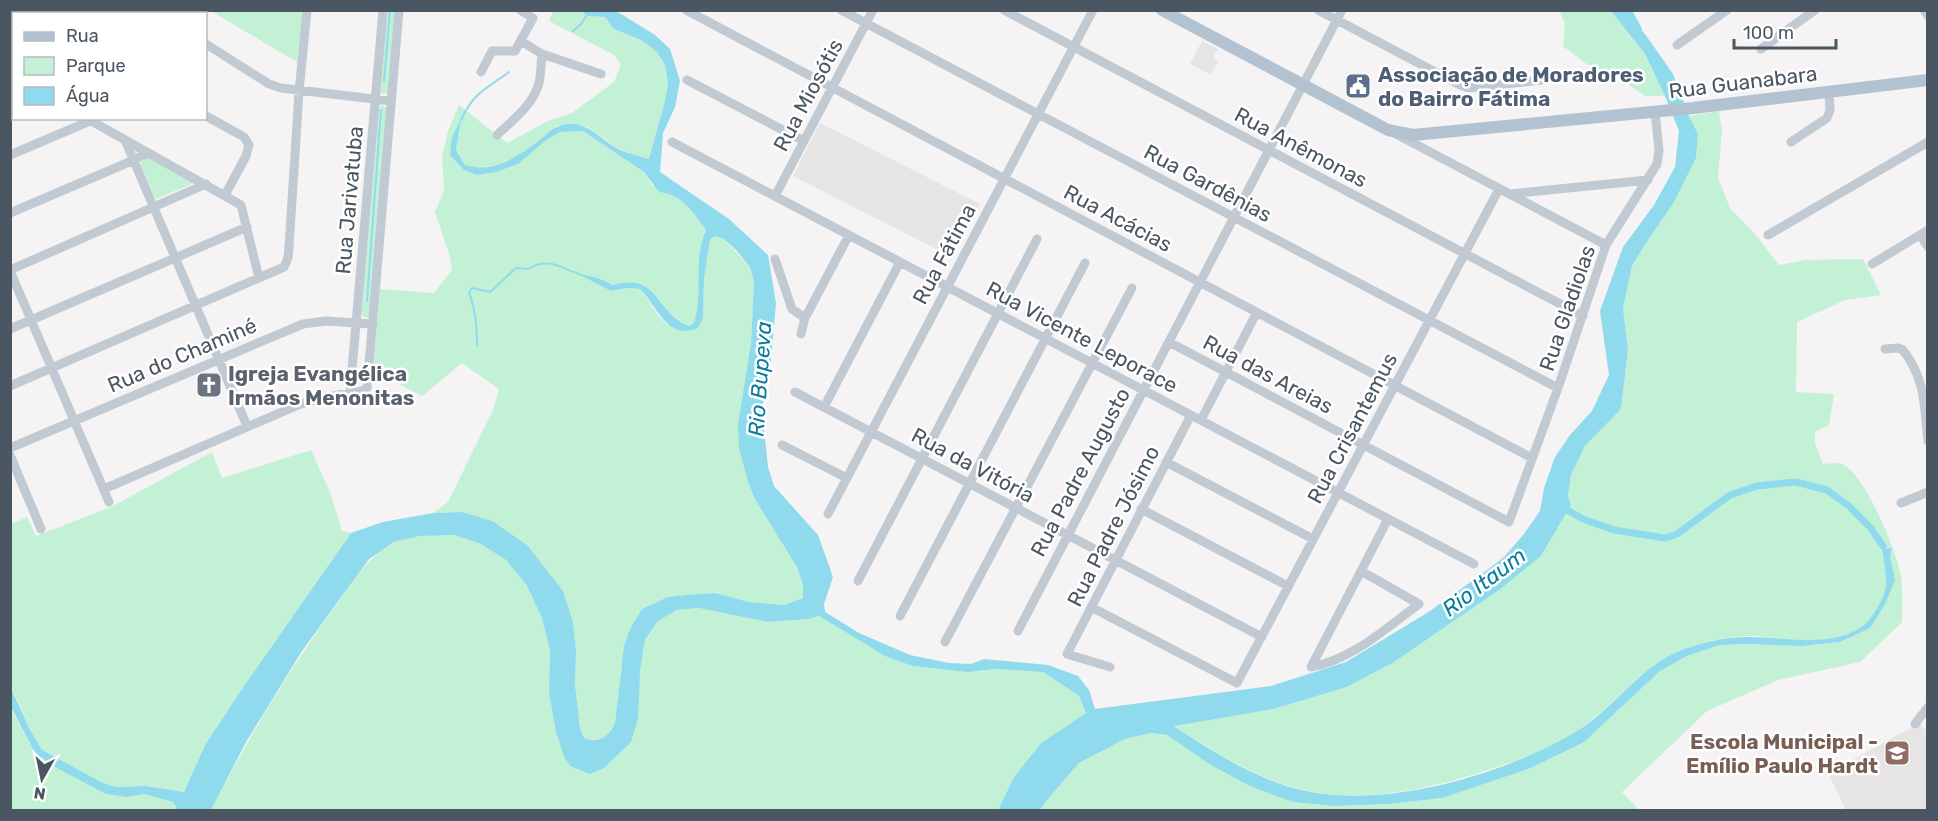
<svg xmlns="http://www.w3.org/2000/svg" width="1938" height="821" font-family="Rubik,sans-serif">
<rect width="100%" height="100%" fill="#f5f3f3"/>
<path fill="#e6e4e5" d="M1202 41 1218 49 1213 58 1218 61 1211 75 1190 64Z
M820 123 980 204 952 257 793 176Z
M1920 723 1927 732V810H1846L1828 773Z"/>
<path fill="#c3f1d5" d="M17 10H102V11L100 14 15 13Z
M211 11H303L297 62Z
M386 11H396L388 93 384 94 380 92Z
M553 11H582L587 16 605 17 614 29 641 40 657 52 665 65 668 83 665 101 649 159 622 151 586 126 558 125 520 156 498 165 475 168 465 165 456 150 460 123 450 155 477 175 496 172 518 164 545 141 560 132 583 131 644 172 652 185 669 192 687 206 706 230C692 261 704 292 695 323L689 326C657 314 659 271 613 285L598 278 580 275 611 291 627 288 640 289C651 300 657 322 673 327 680 329 690 328 698 328L703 318 704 279 709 239 716 236 724 239 750 267 754 282 751 343 746 380 756 501 797 567 803 585V598L784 605 749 602 715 593 668 597 621 667 619 699 615 724 608 734 599 741 584 738 580 728 575 684 576 651 573 622 462 512 433 513 448 502 493 410 499 389 462 363 422 396 373 371 380 289 434 293 452 270 450 257 435 212 444 191 442 157 448 131 459 105 507 143 548 121 572 113 614 82 621 65 614 55 549 21Z
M1559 11H1611L1645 54 1665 96H1645L1616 76 1585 63 1563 46 1565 23Z
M382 105 387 108 369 317 366 318 361 315 377 110Z
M1719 111 1722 130 1718 178 1730 208 1755 234 1779 265 1805 260 1863 259 1881 295 1845 300 1797 322 1796 392 1834 394 1829 425 1815 432V443L1823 464C1829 464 1836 462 1841 464 1864 470 1897 553 1901 576 1903 591 1902 607 1902 622L1860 662 1778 680 1707 711 1622 792 1639 810H1040L1046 801 1079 763 1125 739 1151 733 1167 735 1209 764 1293 802 1333 806 1389 804 1442 798 1531 768 1584 742 1660 671 1687 656 1720 645 1747 644 1802 646 1840 642 1870 628 1894 580 1890 557 1892 548 1882 549C1883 559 1886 570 1886 581 1887 591 1881 601 1876 610 1873 614 1869 621 1865 624 1836 650 1784 637 1750 636 1729 636 1704 642 1684 649 1642 664 1616 704 1580 729 1554 747 1523 759 1494 768 1431 789 1354 807 1289 786 1247 773 1210 749 1173 725L1273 709 1347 687 1394 662 1499 590 1541 556 1571 505 1568 496 1571 475 1585 446 1621 409 1628 350 1623 308 1632 266 1644 246 1674 202 1696 158 1698 134 1689 116Z
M146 156 192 182V184L156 199 141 166V159Z
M311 450 330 492 342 531 351 533 244 686 205 745 184 792 146 786 116 787 103 783 42 750 30 730 11 686V524L27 517 36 536 111 507 212 452 222 478Z
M454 535 481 544 506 560 526 584 542 618 550 651 549 691 590 774 640 671 645 641 658 621 677 610 699 608 768 622 808 619 819 616 885 656 912 666 968 672 995 669 1043 672 1079 696 1086 713 1041 743 1014 777 998 810H211C249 737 288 671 337 604 354 581 366 558 392 544 410 533 434 536 454 535Z
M10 707 35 753 128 797 144 794 173 802 176 808 175 810H11Z"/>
<path fill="#90daee" d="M594 10 616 11 655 35 670 49 680 81 675 107 663 133 660 172 729 219 768 255 776 303 770 370 762 408 768 467 774 486 818 535 833 577 824 604 825 612 859 633 910 655 949 663 971 664 984 659 1048 665 1078 676 1089 690 1095 709 1271 686 1346 662 1427 613 1482 574 1504 557 1524 534 1540 511 1544 488 1555 457 1570 435 1592 411 1609 375 1600 311 1623 247 1654 205 1675 167 1679 131 1665 96 1645 54 1611 11H1623L1645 34 1673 74 1689 116 1698 134 1696 158 1674 202 1644 246 1632 266 1623 308 1628 350 1621 409 1585 446 1571 475 1568 496 1571 505 1541 556 1499 590 1394 662 1347 687 1273 709 1174 726C1210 750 1248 774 1290 787 1375 813 1503 776 1577 731 1615 708 1641 664 1684 649 1704 642 1729 636 1751 637 1784 637 1837 649 1865 624 1869 621 1873 614 1876 610 1881 601 1887 591 1886 580 1886 570 1883 559 1882 549L1892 548 1890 557 1895 580 1885 604 1870 628 1840 642 1802 646 1747 644 1720 645 1687 656 1660 671 1584 742 1531 768 1442 798 1389 804 1333 806 1293 802 1252 787 1209 764 1167 735 1151 733 1125 739 1079 763 1046 801 1040 810H998L1014 777 1041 743 1086 713 1079 696 1043 672 995 669 968 672 912 666 885 656 819 616 808 619 768 622 699 608 677 610 658 621 645 640 640 671 638 719 631 742 604 768 590 774 570 766 564 756 556 732 549 691 550 651 542 618 526 584 506 560 481 544 454 535 419 536 394 542 369 559 302 651 246 742 211 810H175L176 807 173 802 144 794 128 797 106 794 55 767 35 753 11 707 10 686 30 730 42 750 103 783 116 787 146 786 184 792 205 745 244 686 351 533 383 522 433 513 462 512 492 521 527 545 563 591 573 622 576 651 575 684 580 728 584 738C600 744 607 737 615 724L624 646 630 629 642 609 668 597 687 595 715 593 749 602 784 605 803 598V585L797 567 756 501 748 482 739 448 738 425 751 343 754 282 750 267 737 251 724 239 716 236 710 239 704 279 703 318 698 328C666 341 657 305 640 289L627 288 611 291 576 273 598 278 613 285C659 271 656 314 689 326L694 323C704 292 692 261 706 230 693 213 681 193 659 192L644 172 583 131 560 132 545 141 518 164 496 172 477 175 464 170 450 155 452 137 461 119 456 150 465 165C494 174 519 156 541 139 550 131 557 124 569 124 591 123 603 142 622 151 630 154 640 156 649 159L665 101 668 83 665 65 657 52 641 40 614 29 605 17 587 16 582 11Z"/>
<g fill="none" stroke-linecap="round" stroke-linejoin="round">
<path stroke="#90daee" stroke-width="2" d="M573 31 581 24 587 15
M384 81 390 10
M461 120C473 93 486 89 509 72
M367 301 381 110
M477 346C477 328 476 309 469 293L472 288 490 292 516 268 528 269C547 257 559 267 579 274"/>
<path stroke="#90daee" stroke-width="7" d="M1567 510 1583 519 1614 530 1665 538 1677 534 1730 495 1757 486 1796 482 1827 490 1850 507 1870 527 1883 546"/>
<path stroke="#90daee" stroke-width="12" d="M1625 10 1636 30"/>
<path stroke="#c1cad2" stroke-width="9" d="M167 10 170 14
M686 10 1532 458
M841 10 1558 388
M1004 10 1583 316
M1318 10 1458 84 1468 88 1550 79
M1924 10 1928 16
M146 14 148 10
M206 44 269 84 281 88 391 101
M1677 45 1727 10
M1761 49 1815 10
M542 54 601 74
M481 72 492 51H515L533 18 520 10
M10 77 14 78
M687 80 804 141
M10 98 14 97
M206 116 244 137 249 145 246 156 225 195
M86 118 241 205 259 278
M1396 134 1606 245
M497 135C513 120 533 105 539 83 541 74 541 63 542 54L521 41
M125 140 247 426
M672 142 1474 564
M1791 142 1827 118 1830 110 1829 91
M10 155 90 121 92 118
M1510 194 1648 180
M775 196 873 10
M10 213 134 160 142 155 151 154
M1768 235 1928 142
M1920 235 1928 247
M775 259 792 309 805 318
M1872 264 1928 230
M10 270 206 184
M10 271 109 502
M10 329 247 227
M801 334 805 318 849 235
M1169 342 1509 522 1558 388 1606 245 1657 164 1659 150 1655 112
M1885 349 1898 348 1903 350C1926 380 1924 406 1928 441
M10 386 284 267 288 258 289 247 299 92 307 10
M795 392 1262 637
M350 393 383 10
M824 407 900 262
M1201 420 1257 312
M782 445 847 478
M10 448 303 324 326 321 373 324
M10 455 41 529
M1166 462 1313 539
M104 489 298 405 327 397 362 391 367 388 399 10
M1901 503 1928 492
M1141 509 1288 586
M828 514 1093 10
M858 581 1037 239
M1091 607 1237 683 1499 189
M900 616 1085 263
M1018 631 1342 10
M945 642 1132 288
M1110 667 1067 654 1191 415
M1311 667C1352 660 1386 628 1419 604L1361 571
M1311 667 1388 519
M1915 724 1928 707"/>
<path stroke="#b3c2d1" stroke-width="12" d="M1162 10 1388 130 1413 135 1693 108 1928 80"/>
</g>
<defs>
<g id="civic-square" transform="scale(1.35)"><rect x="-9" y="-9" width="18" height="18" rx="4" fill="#5c6f8a" stroke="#fff"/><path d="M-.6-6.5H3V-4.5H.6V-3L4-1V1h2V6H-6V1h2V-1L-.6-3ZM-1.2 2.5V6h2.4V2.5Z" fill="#fff"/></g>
<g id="church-square" transform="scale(1.35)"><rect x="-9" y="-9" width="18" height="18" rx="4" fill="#6b7280" stroke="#fff"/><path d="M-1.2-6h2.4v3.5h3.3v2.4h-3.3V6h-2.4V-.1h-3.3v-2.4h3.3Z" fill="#fff"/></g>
<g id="school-square" transform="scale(1.35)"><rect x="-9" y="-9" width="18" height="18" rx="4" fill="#8d6e63" stroke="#fff"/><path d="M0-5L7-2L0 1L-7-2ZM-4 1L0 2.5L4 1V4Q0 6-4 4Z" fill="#fff"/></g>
</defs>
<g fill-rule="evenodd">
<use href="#civic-square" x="1358" y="86"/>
<use href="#church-square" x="209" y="385"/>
<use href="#school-square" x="1897" y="753"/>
</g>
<g text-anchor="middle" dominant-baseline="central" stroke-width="5" stroke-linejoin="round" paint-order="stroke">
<g font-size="21" font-weight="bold" fill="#4e5e75" stroke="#fff" text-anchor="start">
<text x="1378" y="74">Associação de Moradores<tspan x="1378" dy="24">do Bairro Fátima</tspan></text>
</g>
<g font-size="21" fill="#4a5661" stroke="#fff">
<text transform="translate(1743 82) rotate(-7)">Rua Guanabara</text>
<text transform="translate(808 95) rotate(-62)">Rua Miosótis</text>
<text transform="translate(1301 147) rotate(28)">Rua Anêmonas</text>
<text transform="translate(1208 183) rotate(28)">Rua Gardênias</text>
<text transform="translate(349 200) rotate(-85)">Rua Jarivatuba</text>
<text transform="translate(1118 218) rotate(28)">Rua Acácias</text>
<text transform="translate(944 254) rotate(-62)">Rua Fátima</text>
<text transform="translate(1567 308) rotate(-71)">Rua Gladiolas</text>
<text transform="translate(1082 337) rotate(28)">Rua Vicente Leporace</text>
<text transform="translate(182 355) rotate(-23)">Rua do Chaminé</text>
<text transform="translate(1268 374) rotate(28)">Rua das Areias</text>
<text transform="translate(1352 428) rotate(-62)">Rua Crisantemus</text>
<text transform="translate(973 465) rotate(28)">Rua da Vitória</text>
<text transform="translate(1080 472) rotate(-62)">Rua Padre Augusto</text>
<text transform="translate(1113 526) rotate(-63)">Rua Padre Jósimo</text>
</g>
<g font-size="21" font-weight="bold" fill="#5b616d" stroke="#fff" text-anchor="start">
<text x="228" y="373">Igreja Evangélica<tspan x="228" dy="24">Irmãos Menonitas</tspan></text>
</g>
<g font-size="21" font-weight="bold" fill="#785e54" stroke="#fff" text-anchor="end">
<text x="1878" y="741">Escola Municipal -<tspan x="1878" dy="24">Emílio Paulo Hardt</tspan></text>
</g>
<g font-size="22" font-style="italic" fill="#0c7c9b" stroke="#fff">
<text transform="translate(760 379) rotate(-86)">Rio Bupeva</text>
<text transform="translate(1484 582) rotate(-37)">Rio Itaum</text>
</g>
</g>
<rect width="1938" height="821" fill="none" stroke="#4a5661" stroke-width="24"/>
<rect x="12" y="12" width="195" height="108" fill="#ffffff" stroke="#b7bbc0" stroke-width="1.5"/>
<rect x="24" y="32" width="30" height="9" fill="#b3c2d1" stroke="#b7bbc0" stroke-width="1.5"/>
<text x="66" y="42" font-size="18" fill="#4a5661">Rua</text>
<rect x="24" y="57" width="30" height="18" fill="#c3f1d5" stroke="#b7bbc0" stroke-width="1.5"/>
<text x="66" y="72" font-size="18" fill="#4a5661">Parque</text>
<rect x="24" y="87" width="30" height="18" fill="#90daee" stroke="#b7bbc0" stroke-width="1.5"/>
<text x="66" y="102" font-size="18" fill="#4a5661">Água</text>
<g transform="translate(42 779) rotate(189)" stroke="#ffffff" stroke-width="4.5" paint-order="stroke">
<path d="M0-4.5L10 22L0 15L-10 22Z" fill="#4a5661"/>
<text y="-9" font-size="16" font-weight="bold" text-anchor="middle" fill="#4a5661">N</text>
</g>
<path d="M1734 39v9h102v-9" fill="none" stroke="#4a5661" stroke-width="3"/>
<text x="1743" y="39" font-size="18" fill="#4a5661" stroke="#ffffff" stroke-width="4.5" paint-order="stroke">100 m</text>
</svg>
